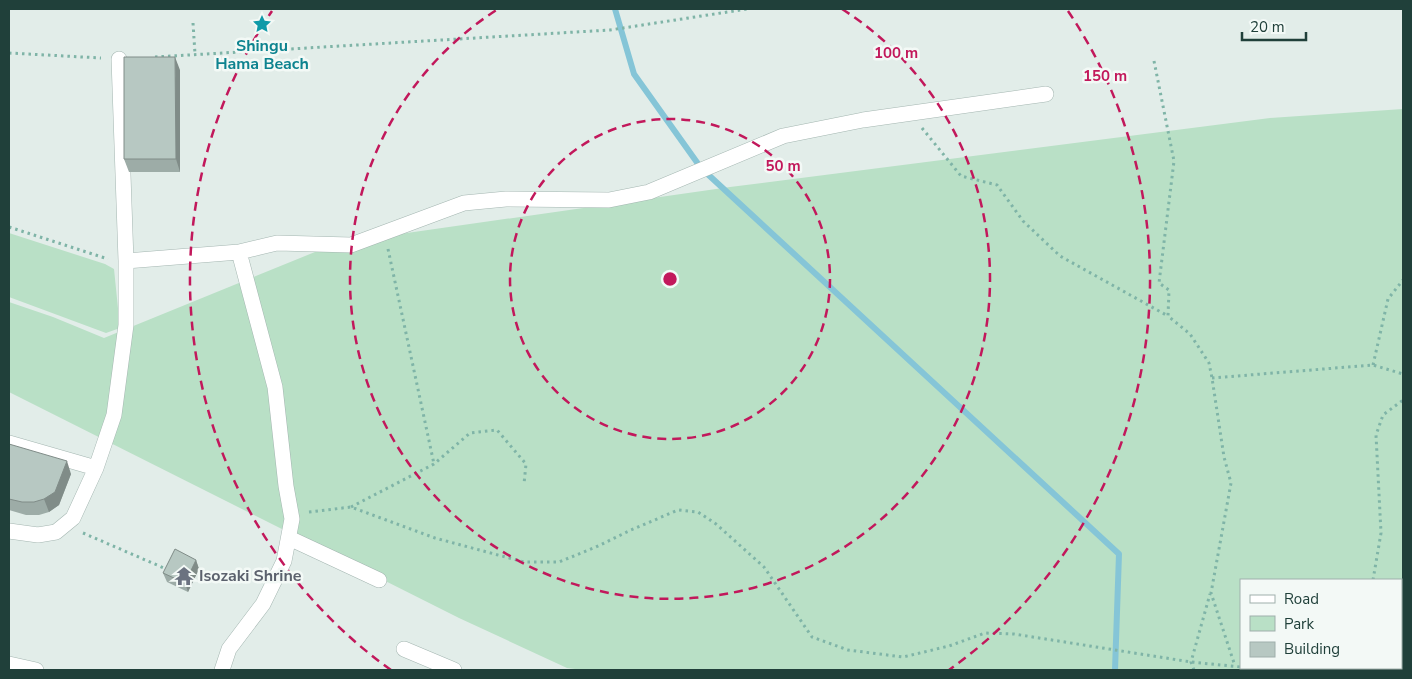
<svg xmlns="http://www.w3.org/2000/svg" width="1412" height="679" font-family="'Nunito Sans',sans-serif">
<rect width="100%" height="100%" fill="#e2ede9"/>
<path fill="#b9e0c6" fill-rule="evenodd" d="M1403 109V670H583L567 668 459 618 9 392V302L53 317 104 338 337 243 730 187 1270 118ZM1241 580H1401V668H1241Z
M9 233 105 264 114 269 120 328 106 333 9 297Z"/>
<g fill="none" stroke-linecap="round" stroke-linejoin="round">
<path stroke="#85c5d7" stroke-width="6" d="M615 9 634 74 701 168 1119 554 1115 670"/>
<g stroke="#a4b6b1" stroke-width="16">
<path id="minor" d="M126 261 239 252
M9 443 96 468
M9 531 38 535 56 532 73 518 96 468 114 415 126 325V261L119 59
M289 538 379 580
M404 649 454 670
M9 664 36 670
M222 670 229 649 263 604 284 561 292 519 286 486 275 387 239 252 277 243 351 245 464 203 506 199 609 200 649 192 783 136 863 120 1046 94"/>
</g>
<path stroke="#7fb4a7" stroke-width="3" stroke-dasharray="2.5 4" stroke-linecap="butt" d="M193 23 195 54
M9 53 101 58
M155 57 610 30 747 9
M1154 61 1174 161 1159 283 1169 290 1168 316 1190 334 1209 363 1212 378 1224 457 1231 483 1211 593 1235 666
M922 128 961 176 997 185 1023 221 1060 256 1168 316
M9 227 108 259
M388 249 434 464
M1373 365 1388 299 1403 280
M1212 378 1373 365 1403 374
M351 507 434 464 470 433 497 430 526 464 524 484
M309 512 351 507 435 538 524 562H559L596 547 631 530 678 510 698 512 716 524 764 567 812 637 848 650 903 657 949 646 985 633 1014 634 1191 662 1241 667
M83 533 164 568
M1373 580 1381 533 1376 435 1383 415 1403 400
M1243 668 1253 670
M1365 668V670
M1194 670 1191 662 1210 594"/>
<use href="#minor" stroke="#fff" stroke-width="15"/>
</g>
<path fill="#9daca7" d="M180 70V172H129L124 159Z
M9 444 71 474 59 505 49 512 39 515H26L9 510Z
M196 560 199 569 188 592 167 582 163 573Z"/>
<path fill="#808c88" d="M175 57 180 70V172L176 159Z
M67 461 71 474 59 505 49 512 44 499Z
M196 560 199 569 188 592 185 583Z"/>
<path fill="#b7c8c2" stroke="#808c88" d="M124 57H175L176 159H124Z
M9 444 67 461 55 492 44 499 34 502H22L9 499Z
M175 549 196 560 185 583 163 573Z"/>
<g fill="none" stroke="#c2185b" stroke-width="2.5" stroke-dasharray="9 6">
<circle cx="670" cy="279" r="160"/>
<path d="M842 9A320 320 0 1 1 498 9"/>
<path d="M391 670A480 480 0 0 1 272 11M1068 11A480 480 0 0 1 949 670"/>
</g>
<defs>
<g id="sight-bare" transform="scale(1.5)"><path d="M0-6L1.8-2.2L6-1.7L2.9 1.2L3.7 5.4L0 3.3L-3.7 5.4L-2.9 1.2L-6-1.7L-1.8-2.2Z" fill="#0f9aa8" stroke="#f3f9f6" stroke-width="2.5" paint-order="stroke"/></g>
<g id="temple-bare" transform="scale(1.5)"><path d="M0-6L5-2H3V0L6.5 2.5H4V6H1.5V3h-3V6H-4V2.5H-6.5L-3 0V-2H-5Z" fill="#6b7280" stroke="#f3f9f6" stroke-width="2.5" paint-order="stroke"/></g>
</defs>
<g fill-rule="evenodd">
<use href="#sight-bare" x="262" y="24"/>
<use href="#temple-bare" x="184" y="576"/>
</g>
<g text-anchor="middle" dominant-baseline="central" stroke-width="5" stroke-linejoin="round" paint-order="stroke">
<g font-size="16" font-weight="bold" fill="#0d838f" stroke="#f3f9f6">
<text x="262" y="46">Shingu<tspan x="262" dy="18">Hama Beach</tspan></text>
</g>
<g font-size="16" font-weight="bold" fill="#5b616d" stroke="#f3f9f6" text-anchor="start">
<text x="199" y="576">Isozaki Shrine</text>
</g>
</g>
<circle cx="670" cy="279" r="8" fill="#c2185b" stroke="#f3f9f6" stroke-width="2.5"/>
<g font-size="15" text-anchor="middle" font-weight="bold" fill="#c2185b" stroke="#f3f9f6" stroke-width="5" stroke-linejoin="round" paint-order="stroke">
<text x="896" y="58">100 m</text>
<text x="1105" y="81">150 m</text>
<text x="783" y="171">50 m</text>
</g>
<rect width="1412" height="679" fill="none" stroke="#20403a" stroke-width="20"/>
<rect x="1240" y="579" width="162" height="90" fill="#f3f9f6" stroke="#9fafab"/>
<rect x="1250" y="595" width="25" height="8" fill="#ffffff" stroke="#9fafab"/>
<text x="1284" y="604" font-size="15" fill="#20403a">Road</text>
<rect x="1250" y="616" width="25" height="15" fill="#b9e0c6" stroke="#9fafab"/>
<text x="1284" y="629" font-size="15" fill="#20403a">Park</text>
<rect x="1250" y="642" width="25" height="15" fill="#b7c8c2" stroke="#9fafab"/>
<text x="1284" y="654" font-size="15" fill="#20403a">Building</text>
<path d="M1242 32v8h64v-8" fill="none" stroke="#20403a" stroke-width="2.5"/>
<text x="1250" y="32" font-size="15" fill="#20403a" stroke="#f3f9f6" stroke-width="4" paint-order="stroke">20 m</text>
</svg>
